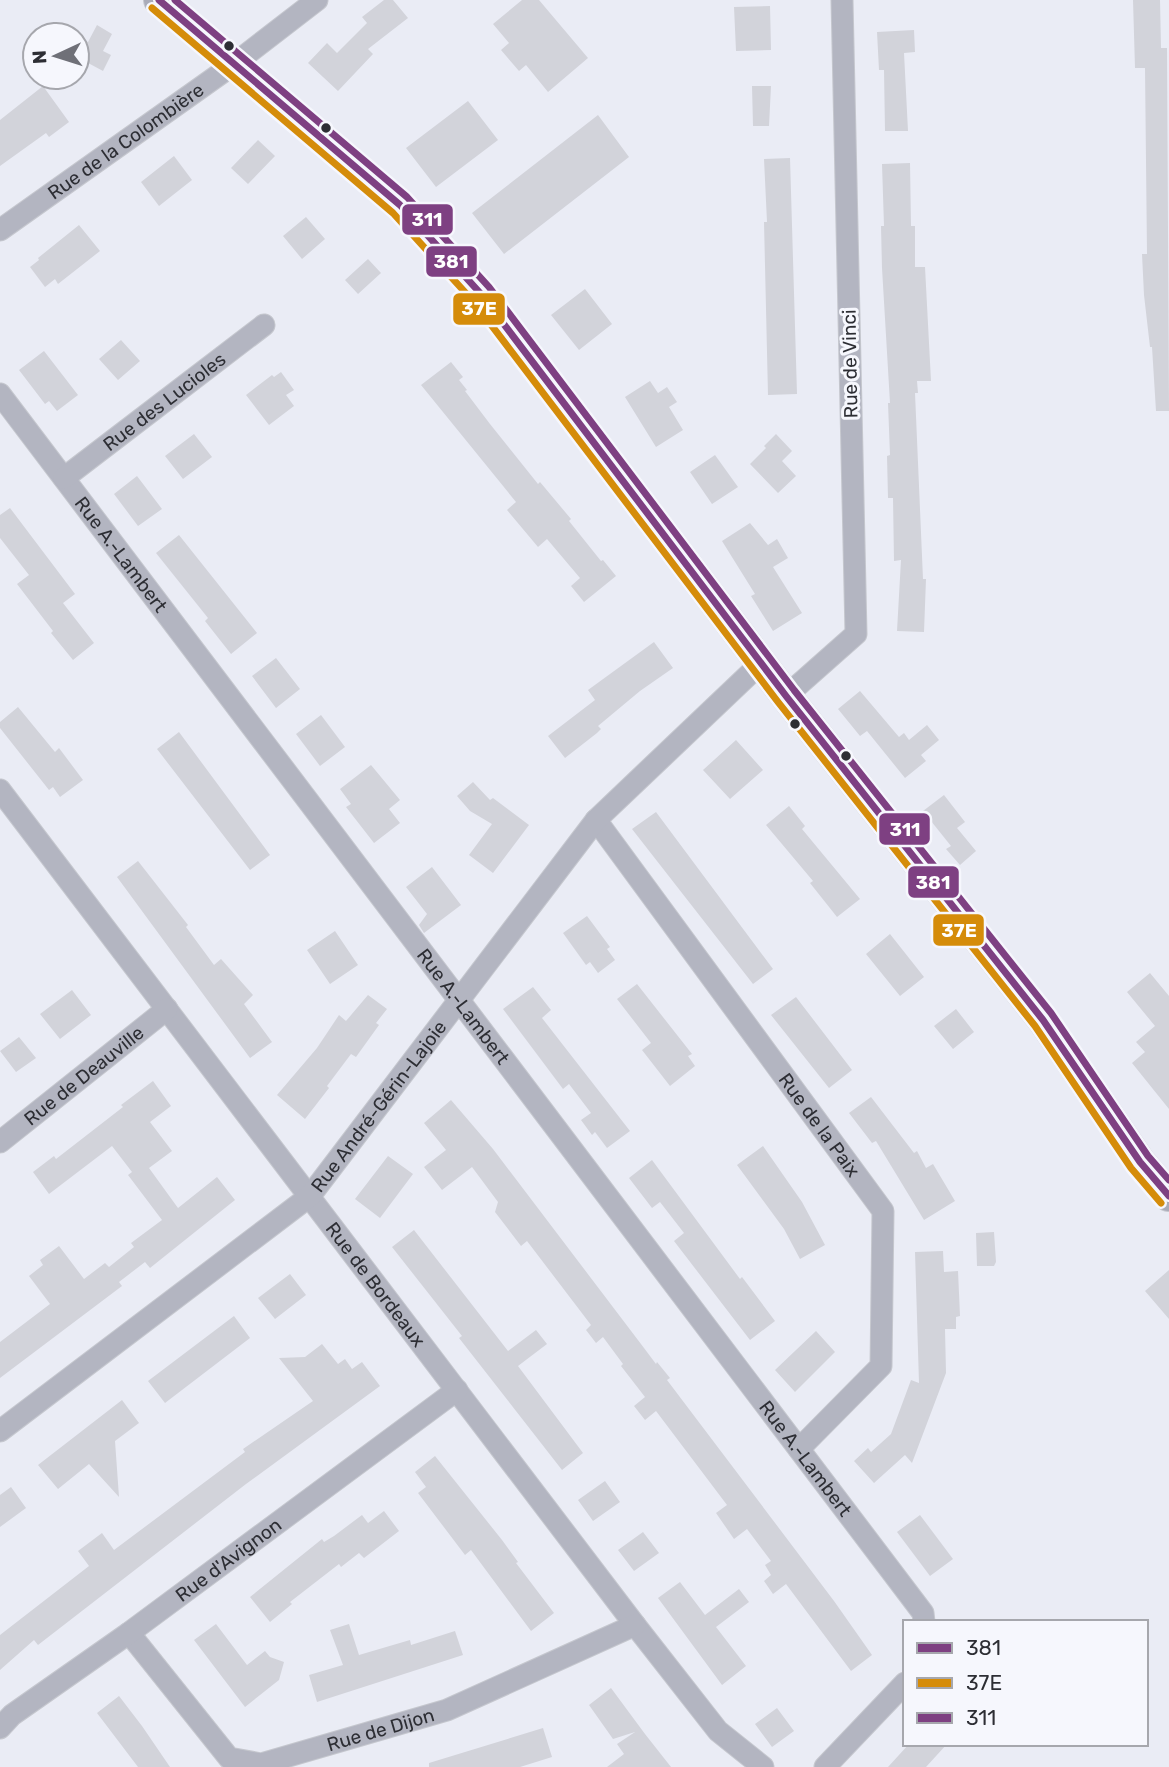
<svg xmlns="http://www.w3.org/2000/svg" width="1169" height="1767" font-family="Rubik,sans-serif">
<rect width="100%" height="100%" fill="#eaecf5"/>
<path fill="#d2d3da" d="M384 0H393L408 18 368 49 373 54 338 91 308 63 327 43 337 53 367 23 362 17Z
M522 0H539L588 58 548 92 526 65 519 71 501 50 509 43 493 24Z
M1133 0H1160L1161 48H1167L1169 411H1156L1152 347H1150L1144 295 1142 254H1147L1145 68H1135Z
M770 6 771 50 736 51 734 7Z
M97 25 112 34 103 51 111 55 103 71 77 57V49L82 39 88 42Z
M914 30 915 52 904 53 908 131H885L884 70H879L877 32Z
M43 86 69 122 49 137 46 133 0 166V120Z
M752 86H771L769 126H753Z
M468 101 498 140 436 187 406 148Z
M598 115 629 157 504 254 472 213Z
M258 140 275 156 248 184 231 168Z
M174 156 192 180 159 206 141 182Z
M790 158 797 394 768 395 764 222H767L764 159Z
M910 163 911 226H915V267H925L931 381H917L918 393H915L923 579H926L924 632 897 631 901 560 894 561 893 498H888L887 456 890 455 888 403H890L882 268 881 226H884L882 164Z
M306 217 325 239 302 259 283 236Z
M79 225 100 251 58 284 55 279 45 287 30 267 39 260 38 258Z
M368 259 381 273 358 294 345 280Z
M585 289 612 324 579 350 551 315Z
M121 340 140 361 118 380 99 359Z
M44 351 78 395 57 411 49 401 45 404 19 370Z
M451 362 463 377 459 380 467 390 465 391 490 424 538 484 540 482 571 519 569 521 601 561 603 560 616 576 584 602 571 586 580 578 547 539 538 547 507 510 516 502 421 385Z
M281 372 294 390 286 395 294 406 269 425 246 395 272 375 274 377Z
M650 381 658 393 667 387 677 402 669 407 683 430 656 447 625 397Z
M194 434 212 457 183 479 165 456Z
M776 434 792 451 782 461 796 476 778 493 750 464 766 448 764 446Z
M715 455 738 487 712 504 690 472Z
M137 476 162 509 138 526 114 494Z
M10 508 75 594 63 603 94 643 73 660 51 633 53 631 17 584 29 575 0 538V515Z
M750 523 768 545 777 539 788 558 773 567 802 613 773 631 751 596 755 594 722 541Z
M179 535 257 633 231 654 205 621 208 618 156 553Z
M654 642 673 668 640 691 598 726 601 729 597 733 565 758 548 736 595 700 588 690Z
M276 658 300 689 276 708 252 676Z
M860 691 899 737 904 733 909 740 927 725 939 740 921 755 926 761 905 778 867 731 860 736 838 709Z
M18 707 55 752 59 748 83 780 60 797 53 787 49 790 0 728V722Z
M321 715 345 747 320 766 296 734Z
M179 732 270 855 250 870 157 749Z
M736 740 763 770 730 799 703 770Z
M371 765 400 800 389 809 400 823 374 843 346 807 351 804 340 789Z
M473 782 490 800 493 798 529 825 493 873 469 855 492 824 470 811 457 796Z
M944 795 965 822 957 828 976 851 960 865 946 849 951 846 923 811Z
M789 806 805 826 802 829 860 899 837 917 810 883 813 881 766 825Z
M656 812 773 969 753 984 632 829Z
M138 861 188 925 186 927 214 965 221 959 253 995 244 1004 272 1042 250 1058 117 877Z
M432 867 461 905 424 933 419 925 427 914 406 887Z
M587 916 610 947 607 949 615 960 598 973 590 962 586 965 563 933Z
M335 931 358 965 330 984 307 950Z
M890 934 924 977 900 996 866 954Z
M1150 973 1169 996V1109L1132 1063 1145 1052 1136 1042 1155 1026 1127 992Z
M637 984 692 1054 688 1056 695 1066 670 1086 642 1050 651 1043 617 999Z
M533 987 551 1010 542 1018 630 1131 607 1148 595 1132 592 1135 581 1120 591 1113 569 1084 563 1089 503 1009Z
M72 990 91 1015 60 1039 40 1014Z
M368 995 387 1009 376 1023 379 1025 356 1057 351 1054 327 1086 329 1088 305 1119 277 1095 317 1048 339 1015 346 1021Z
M796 997 852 1070 829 1088 771 1015Z
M956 1009 974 1032 953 1049 934 1026Z
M19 1037 36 1058 16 1072 0 1051Z
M153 1081 171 1106 150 1122 172 1151 149 1168 178 1208 217 1177 235 1200 150 1268 145 1262 119 1282 122 1286 0 1378V1342L50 1304 29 1276 43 1265 40 1260 59 1246 84 1279 105 1263 109 1267 134 1247 131 1243 162 1220 128 1175 132 1172 112 1146 49 1194 33 1172 54 1156 56 1159 123 1107 121 1105Z
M871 1097 914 1153 917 1151 926 1168 933 1164 955 1201 924 1220 876 1141 872 1143 849 1113Z
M451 1100 493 1149 644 1348 656 1364 657 1362 670 1378 667 1380 834 1601 872 1655 851 1671 786 1584 773 1594 764 1581 771 1575 765 1565 771 1561 747 1529 734 1539 716 1513 727 1505 656 1411 645 1420 634 1406 645 1397 621 1366 623 1364 603 1337 596 1343 586 1330 591 1325 527 1241 521 1246 495 1212 498 1202 472 1167 442 1190 424 1167 446 1150 424 1123Z
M763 1146 802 1202 825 1245 800 1259 784 1229 737 1165Z
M388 1156 413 1174 380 1218 355 1199Z
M652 1160 740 1279 742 1277 775 1321 750 1340 674 1241 684 1233 660 1202 652 1208 629 1178Z
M414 1230 508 1351 536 1330 547 1344 518 1366 583 1453 562 1470 459 1338 462 1336 392 1247Z
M994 1232 996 1262 994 1266H977L976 1233Z
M943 1251 944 1272 958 1271 960 1316 956 1317V1329H945L946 1373 912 1463 905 1455 874 1483 854 1461 868 1448 871 1452 891 1434 911 1380 919 1383 915 1252Z
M1169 1270V1319L1145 1291Z
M290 1274 306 1295 275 1319 258 1298Z
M234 1316 250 1338 165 1403 148 1381Z
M816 1331 835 1352 795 1392 775 1370Z
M322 1344 338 1364 345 1359 352 1369 362 1362 380 1386 246 1484 38 1645 34 1640 0 1670V1635L89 1566 78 1551 102 1533 114 1550 245 1452 243 1449 313 1401 279 1358 305 1357Z
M122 1400 139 1423 115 1441 119 1497 89 1464 58 1489 38 1465Z
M435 1456 502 1540 518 1562 516 1563 554 1613 531 1631 471 1550 465 1555 418 1493 426 1487 415 1472Z
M605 1481 620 1502 593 1521 578 1500Z
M11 1487 26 1508 0 1527V1495Z
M384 1511 399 1531 364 1558 359 1553 341 1567 339 1564 290 1602 292 1604 270 1622 250 1597 322 1539 324 1542 334 1536 362 1515 368 1523Z
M920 1515 953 1559 930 1576 897 1532Z
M643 1532 659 1553 634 1571 618 1550Z
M680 1582 705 1615 739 1589 749 1602 716 1627 746 1666 722 1685 658 1598Z
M216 1624 247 1665 265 1651 270 1657 284 1662 279 1680 245 1707 194 1640Z
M349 1624 359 1655 410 1640 411 1645 455 1631 463 1655 317 1702 309 1675 343 1665 330 1630Z
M611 1688 645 1734 671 1767H607L624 1754 617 1744 635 1732 613 1739 589 1705Z
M119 1696 142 1726 170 1767H138L97 1713Z
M777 1708 794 1731 772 1747 755 1724Z
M543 1728 552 1757 520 1767H429V1763Z
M909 1744H947L926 1767H888Z"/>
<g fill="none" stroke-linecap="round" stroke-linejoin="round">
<g stroke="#c5c7ce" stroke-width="23">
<g id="minor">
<path id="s1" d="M0 230 234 64 317 0"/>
<path id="s2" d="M0 394 923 1613 924 1622"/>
<path id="s3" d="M64 478 264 325"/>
<path d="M786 696 856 634 842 0"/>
<path id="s4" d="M0 790 635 1625 718 1731 763 1767"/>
<path id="s5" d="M596 820 883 1211 881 1366 799 1449"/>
<path id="s6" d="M0 1142 167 1009"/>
<path id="s7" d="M0 1431 310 1196 596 820 761 663"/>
<path id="s8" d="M129 1633 229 1758 261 1764 447 1710 635 1625"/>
<path id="s9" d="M0 1728 12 1715 129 1633 457 1390"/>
<path d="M825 1767 905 1683"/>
</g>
</g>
<g stroke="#c5c7ce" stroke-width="32">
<path id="secondary" d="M159 0 400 205 481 294 786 696 1043 1020 1140 1162 1169 1196"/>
</g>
<use href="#minor" stroke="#b3b5c1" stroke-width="21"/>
<use href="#secondary" stroke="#a9abb9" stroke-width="30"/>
<g stroke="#f6f7fd" stroke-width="12">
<path id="bus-1" d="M159 0 400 205 481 294 786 696 1043 1020 1140 1162 1169 1196"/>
</g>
<g stroke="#f6f7fd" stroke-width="12">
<path id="bus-2" d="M152 8 393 213 473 301 778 702 1035 1026 1131 1168 1161 1203"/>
</g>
<g stroke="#f6f7fd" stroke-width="12">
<path id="bus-3" d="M175 0 407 197 489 287 794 690 1051 1013 1148 1156 1169 1180"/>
</g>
<use href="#bus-1" stroke="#7e4082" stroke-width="7"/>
<use href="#bus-2" stroke="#d58c0a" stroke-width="7"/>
<use href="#bus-3" stroke="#7e4082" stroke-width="7"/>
</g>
<g fill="#2d2e34" stroke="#f6f7fd" stroke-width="2.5">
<circle cx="229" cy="46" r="6"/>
<circle cx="326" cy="128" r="6"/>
<circle cx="795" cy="724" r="6"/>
<circle cx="846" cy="756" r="6"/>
</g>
<g text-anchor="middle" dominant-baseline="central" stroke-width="6" stroke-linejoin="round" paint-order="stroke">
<g font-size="19" fill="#2d2e34" stroke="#f6f7fd">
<text stroke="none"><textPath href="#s1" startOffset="154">Rue de la Colombière</textPath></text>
<text transform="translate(850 364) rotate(-91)">Rue de Vinci</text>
<text stroke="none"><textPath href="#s3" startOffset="126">Rue des Lucioles</textPath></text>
<text stroke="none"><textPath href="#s2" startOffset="201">Rue A.-Lambert</textPath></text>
<text stroke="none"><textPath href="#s2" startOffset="768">Rue A.-Lambert</textPath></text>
<text stroke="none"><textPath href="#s6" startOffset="107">Rue de Deauville</textPath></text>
<text stroke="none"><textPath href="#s7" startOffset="502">Rue André-Gérin-Lajoie</textPath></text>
<text stroke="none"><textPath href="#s5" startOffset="378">Rue de la Paix</textPath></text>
<text stroke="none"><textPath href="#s4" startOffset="621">Rue de Bordeaux</textPath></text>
<text stroke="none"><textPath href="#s2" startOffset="1335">Rue A.-Lambert</textPath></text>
<text stroke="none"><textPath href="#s9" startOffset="284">Rue d'Avignon</textPath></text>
<text stroke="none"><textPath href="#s8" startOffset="317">Rue de Dijon</textPath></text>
</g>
</g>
<g stroke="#f6f7fd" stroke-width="2.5">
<rect x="401" y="203" width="53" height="33" rx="7" fill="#7e4082"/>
<rect x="425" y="245" width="53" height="33" rx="7" fill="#7e4082"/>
<rect x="452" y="292" width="54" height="34" rx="7" fill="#d58c0a"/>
<rect x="878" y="812" width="53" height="34" rx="7" fill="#7e4082"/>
<rect x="907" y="865" width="53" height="34" rx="7" fill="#7e4082"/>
<rect x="932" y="913" width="53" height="34" rx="7" fill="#d58c0a"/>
</g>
<g font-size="19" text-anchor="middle" font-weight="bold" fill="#fff">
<text x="427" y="226">311</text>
<text x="451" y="268">381</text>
<text x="479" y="315">37E</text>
<text x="905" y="836">311</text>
<text x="933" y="889">381</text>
<text x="959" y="937">37E</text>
</g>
<rect x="903" y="1620" width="245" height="126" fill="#f6f7fd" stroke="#a6a7ad" stroke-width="2"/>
<rect x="917" y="1643" width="35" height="10" fill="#7e4082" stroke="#a6a7ad" stroke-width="2"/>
<text x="966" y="1655" font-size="21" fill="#2d2e34">381</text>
<rect x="917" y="1678" width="35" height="10" fill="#d58c0a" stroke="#a6a7ad" stroke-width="2"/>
<text x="966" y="1690" font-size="21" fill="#2d2e34">37E</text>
<rect x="917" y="1713" width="35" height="10" fill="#7e4082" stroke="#a6a7ad" stroke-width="2"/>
<text x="966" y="1725" font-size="21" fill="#2d2e34">311</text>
<g transform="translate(56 56) rotate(266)"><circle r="33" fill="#f6f7fd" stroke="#a6a7ad" stroke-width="2"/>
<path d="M0-5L12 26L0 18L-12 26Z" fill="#6f7078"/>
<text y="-10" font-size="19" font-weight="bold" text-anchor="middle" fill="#2d2e34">N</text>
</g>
</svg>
